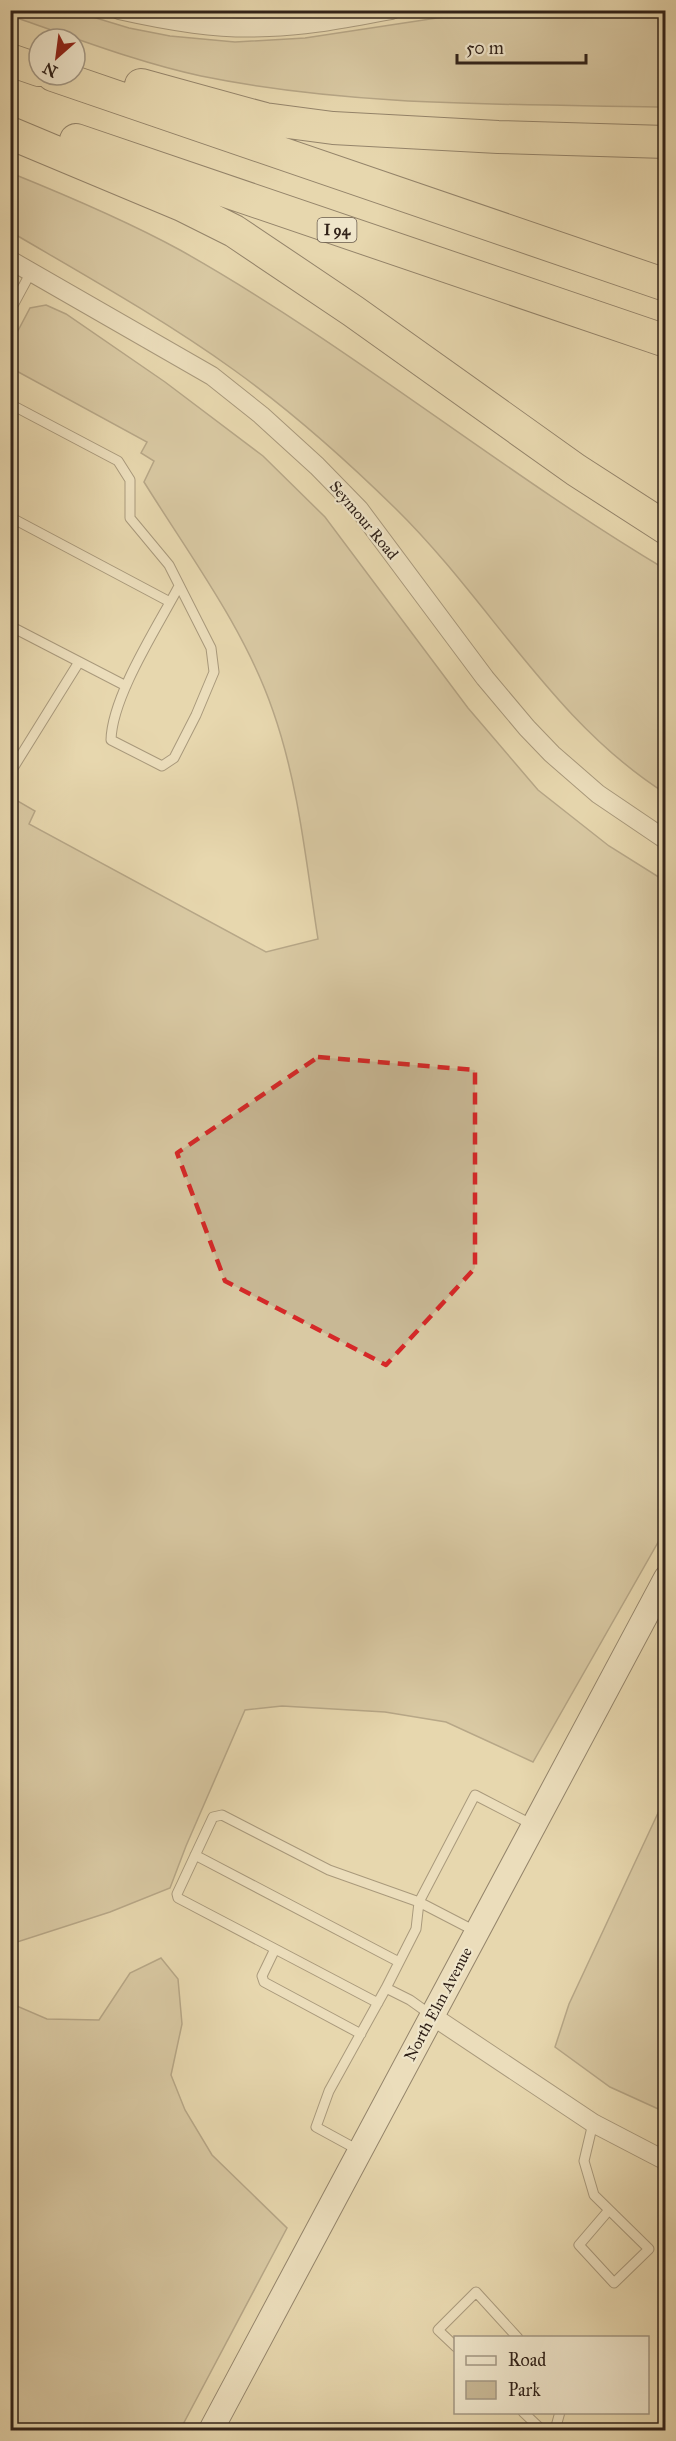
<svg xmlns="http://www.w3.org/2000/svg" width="676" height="2441" font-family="'IM FELL Great Primer',serif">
<rect width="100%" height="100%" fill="#e7d7ae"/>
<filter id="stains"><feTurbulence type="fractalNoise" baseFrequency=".00333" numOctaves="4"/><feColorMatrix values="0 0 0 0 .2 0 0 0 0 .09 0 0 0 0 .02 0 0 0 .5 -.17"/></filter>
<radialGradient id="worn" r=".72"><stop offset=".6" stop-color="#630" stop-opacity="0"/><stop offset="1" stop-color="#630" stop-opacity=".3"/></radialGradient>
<path fill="#c8b895" stroke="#7c6d57" stroke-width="1.5" d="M11 10 73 11 129 28 170 36 235 42 305 38 483 11H665V107C511 104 353 107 201 76 136 62 73 37 11 16Z
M11 173C68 196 125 220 180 250 349 345 499 470 665 569V793C553 722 489 600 395 508 345 459 291 411 234 370 163 319 86 276 11 232Z
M46 305 66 314 165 382 263 456 325 517 468 708 538 790 609 846 665 881V1530L533 1762 446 1722 385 1712 282 1706 245 1710 186 1846 170 1888 110 1912 11 1944V797L35 811 29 824 266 952 318 939C306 863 299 785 273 711 245 629 190 556 144 482L154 461 141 453 147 442 11 368V344L30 308Z
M665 1798V2112L610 2087 555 2047 569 2004Z
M161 1958 178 1979 182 2024 171 2075 185 2110 212 2155 287 2228 180 2430H11V2009L17 2006 47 2019 99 2020 130 1973Z"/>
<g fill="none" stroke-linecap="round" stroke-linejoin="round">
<g stroke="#5e4f3e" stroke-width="11">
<path id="lane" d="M10 311 31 272
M10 404 118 461 130 480V518L169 565 211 648 214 672 196 715 174 758 162 766 111 740C112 696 158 626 179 586
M10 517 170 602
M10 626 126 686
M10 773 79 662
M195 1855 399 1962
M475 1931 419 1902 475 1795 533 1825
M275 1949 262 1976 264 1982 361 2034
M378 2003 178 1898 177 1894 213 1817 222 1815 329 1870 419 1902 416 1929 386 1988 410 2000 431 2015
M593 2123 584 2161 594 2195 649 2249 614 2283 579 2245 609 2210
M360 2151 316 2127 329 2091 386 1988
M456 2347 438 2330 476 2292 518 2338
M523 2412 542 2430
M555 2430 560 2412"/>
</g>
<g stroke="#5e4f3e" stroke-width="20">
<path id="street" d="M119 10C168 21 219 30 269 27 310 26 351 17 392 10
M10 260 212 376 261 415 317 466 359 509 485 678 527 728 552 754 598 794 666 840
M431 2015 593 2123 666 2161"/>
</g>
<g stroke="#312219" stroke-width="26">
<path id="secondary" d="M211 2430 666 1578"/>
</g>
<g stroke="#312219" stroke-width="34">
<path id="highway" d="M10 60 39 70
M53 75 666 285
M141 85 265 119 333 128 498 137 666 142
M10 133 182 205 234 231 353 311 576 470 666 528
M76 140 666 341"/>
</g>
<use href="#lane" stroke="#efe5ca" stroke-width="9"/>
<use href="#street" stroke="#efe5ca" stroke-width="18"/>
<use href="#secondary" stroke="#efe5ca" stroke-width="24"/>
<use href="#highway" stroke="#e7d7ae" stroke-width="32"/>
</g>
<path d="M0 0H676V2441H0ZM318 1057 475 1070V1268L386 1365 225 1281 177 1153Z" fill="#e7d7ae" fill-opacity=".55" fill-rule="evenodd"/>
<path fill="none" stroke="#d62828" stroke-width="4.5" stroke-dasharray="12 8" stroke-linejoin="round" d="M318 1057 475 1070V1268L386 1365 225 1281 177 1153Z"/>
<g text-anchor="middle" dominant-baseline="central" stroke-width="4.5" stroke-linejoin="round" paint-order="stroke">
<rect fill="#efe5ca" stroke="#6a5c4e" stroke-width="1.5" x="317.5" y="218" width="39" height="24" rx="4.5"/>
<g font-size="15" font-weight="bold" fill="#312219">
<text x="337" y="230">I 94</text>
</g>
<g font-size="16" fill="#312219" stroke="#efe5ca">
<text transform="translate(364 520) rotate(50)">Seymour Road</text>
<text transform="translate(438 2004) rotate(-62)">North Elm Avenue</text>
</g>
</g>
<rect width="676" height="2441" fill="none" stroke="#e7d7ae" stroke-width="36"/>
<rect x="12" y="12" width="652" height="2417" fill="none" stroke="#312219" stroke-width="3"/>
<rect x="18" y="18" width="640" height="2405" fill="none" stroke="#312219" stroke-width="1.5"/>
<rect x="454" y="2336" width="195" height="78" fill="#efe5ca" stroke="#a39783" stroke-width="1.5"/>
<rect x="466" y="2356" width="30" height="9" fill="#efe5ca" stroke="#a39783" stroke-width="1.5"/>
<text x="508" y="2366" font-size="18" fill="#312219">Road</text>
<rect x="466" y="2381" width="30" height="18" fill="#c8b895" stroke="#a39783" stroke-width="1.5"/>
<text x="508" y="2396" font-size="18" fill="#312219">Park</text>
<g transform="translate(57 57) rotate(208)"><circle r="28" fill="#efe5ca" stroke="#a39783" stroke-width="1.5"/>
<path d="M0-4.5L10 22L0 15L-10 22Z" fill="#8f2418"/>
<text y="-9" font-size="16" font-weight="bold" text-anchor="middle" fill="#312219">N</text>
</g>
<path d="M457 54v9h129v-9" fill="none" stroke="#312219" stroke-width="3"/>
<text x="466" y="54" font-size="18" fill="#312219" stroke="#efe5ca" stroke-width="4.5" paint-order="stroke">50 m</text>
<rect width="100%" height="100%" filter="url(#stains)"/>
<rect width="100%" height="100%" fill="url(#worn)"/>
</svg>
